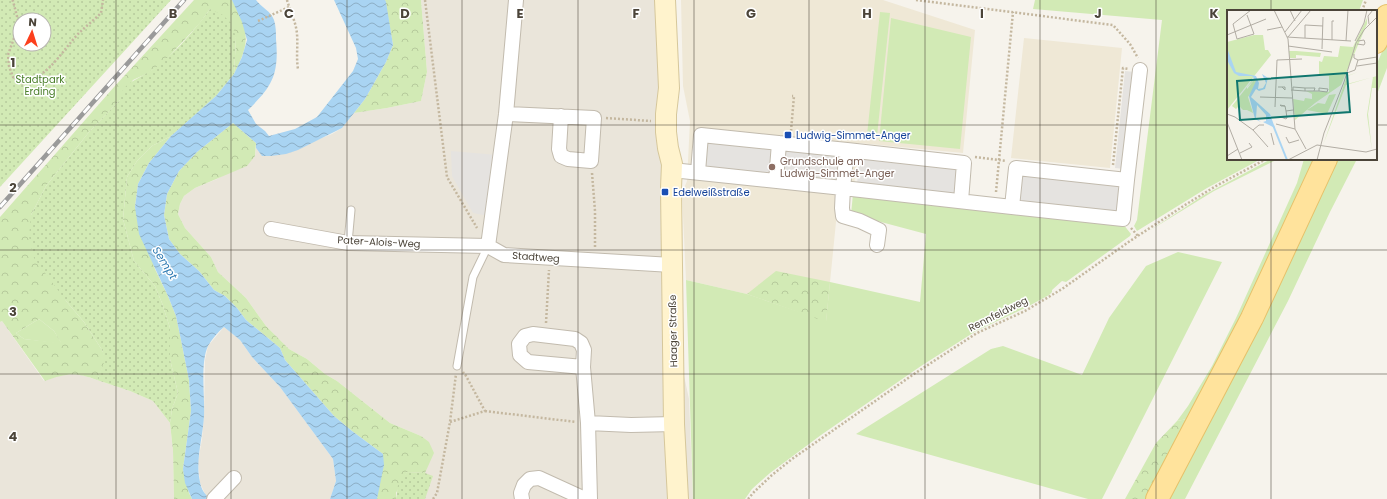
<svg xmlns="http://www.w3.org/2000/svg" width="1387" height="499" font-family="Poppins,sans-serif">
<defs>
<pattern id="forest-crowns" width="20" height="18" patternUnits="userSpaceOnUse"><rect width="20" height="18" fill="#d2eab5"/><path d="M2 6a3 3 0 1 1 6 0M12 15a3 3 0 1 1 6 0" fill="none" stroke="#b6ca9c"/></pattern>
<pattern id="park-dots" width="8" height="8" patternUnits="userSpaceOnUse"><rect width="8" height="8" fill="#d2eab5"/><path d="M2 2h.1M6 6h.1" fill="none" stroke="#b6ca9c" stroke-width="1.8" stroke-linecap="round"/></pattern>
<pattern id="water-waves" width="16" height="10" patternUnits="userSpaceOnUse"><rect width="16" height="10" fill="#a9d4f2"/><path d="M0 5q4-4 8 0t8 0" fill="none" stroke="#8caec5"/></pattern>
</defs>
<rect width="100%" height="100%" fill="#f6f3ec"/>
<path fill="#eae5da" d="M421 0H659L668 301 689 399 693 499H396L421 436 390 423 337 381 325 374 307 359 289 349 266 326 246 298 218 272 211 257 185 228 178 214 180 204 184 196 195 188 217 179 255 156 256 148 260 153 317 140 332 134 342 128 354 113 387 108 421 101 427 72Z
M2 321 44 381 60 375H82L130 391 153 401 170 423 173 451 174 499H0V322Z
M224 327 240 340 252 357 280 387 333 459 336 481 330 499H211L206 496 200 483 198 462 202 439 204 416 205 360 208 346Z"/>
<path fill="#efe8d6" d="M681 0H883L975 30 963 153 859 143 853 194 839 192 826 322 747 294 686 280 682 193 687 181 690 121 683 86Z
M1024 38 1122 48 1110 168 1011 158Z"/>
<path fill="#d2eab5" d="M1035 0H1363L1359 11H1228V159H1261L1207 188 1137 231 1134 226 1137 220 1162 20 1033 9Z
M880 12 890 13 877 136 867 135Z
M891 18 971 37 960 149 879 141Z
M1387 40V68L1376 97V66Z
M1271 159H1278L1214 191 1149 231 1204 195Z
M1304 159H1318L1192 418 1177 421 1188 406 1212 366 1236 318 1297 183Z
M1335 159H1357L1330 212 1288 301 1185 499H1165Z
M853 194 1123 224 1131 234 1130 236 1066 282 1062 281 1052 290V292L1049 295 1027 307 976 331 921 366 821 435 770 473 752 489 745 499H693L686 280 747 294 826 321 830 282 920 302 926 234 851 214Z
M1178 252 1222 262 1102 499H1088L856 434 991 349 1003 346 1082 375 1109 318 1146 266Z
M39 319 54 331 62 344 24 339 16 333Z"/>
<path fill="url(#forest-crowns)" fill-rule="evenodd" d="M194 0H232C250 31 250 43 234 74L236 38 210 9 199 24 163 63 148 73 133 80 120 100 89 132 46 186 31 215 66 301 84 322 102 350 106 360 97 380C76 372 66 373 45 381L2 321 0 322V217L114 87ZM39 319 54 331 61 343 24 339 16 333Z
M385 0H421L427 72 421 101 387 108 354 113 365 99 386 62 393 45Z
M233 123 256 143 255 156 247 166 195 188 184 196 180 204 178 214 185 228 211 257 218 272 246 298 266 326 289 349 307 359 325 374 337 381 390 423 421 436 429 442 434 453 425 473 407 472 396 493V499H377L383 454 352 431 334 416 285 360 280 348 246 320 237 308 225 296 214 290 199 271 180 254 169 239 164 215 167 194 179 171 197 152Z
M171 136 149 163 138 184 135 207 155 269 168 296 176 316 181 340 189 380 191 411 183 469 189 493 192 499H174L173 451 170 423 172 409 178 393 170 359V328L162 303 155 286 134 261 123 219 127 177 137 161 152 146Z
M776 271 830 282 826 322 747 294Z
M1192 418 1148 499H1125L1156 443 1177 421Z"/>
<path fill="url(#park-dots)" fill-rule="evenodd" d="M0 0H171L0 187ZM20 20H44V44H20Z
M210 9 223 15 232 24 236 38 234 74 216 96 195 115 171 136 152 146 137 161 127 177 123 219 134 261 155 286 162 303 170 328V359L178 393 172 409 170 423 153 401 130 391 97 380 105 360 102 350 84 322 66 301 34 258 29 237 31 215 46 186 89 132 120 100C121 84 136 80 147 73 170 60 194 31 210 9Z
M407 472 425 473 433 476 425 499H396L398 485Z"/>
<path fill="#e5e3e0" d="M1125 71 1135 72 1125 169 1115 168Z
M698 138 840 153 837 182 695 167Z
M451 151 497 155 488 216 473 213 452 176Z
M860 155 960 166 957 195 857 184Z
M1021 173 1122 183 1119 212 1019 202Z"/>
<path fill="url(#water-waves)" d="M232 0H256C262 8 271 11 274 20 276 26 276 33 276 39 279 74 273 86 248 110L256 124 265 131 269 136 295 129 317 117 353 71 358 59 356 48 334 0H385L386 2 393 45 386 62 365 99 354 113 342 128 298 150 286 154 271 156H262L256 148V143L233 123 197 152 179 171 167 194 164 215 169 239 180 254 199 271 214 290 225 296 237 308 246 320 280 348 285 360 334 416 352 431 383 454 384 465 377 499H330L336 481 333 459 280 387 252 357 240 340 224 327C218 332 212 339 208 346 200 363 205 396 204 416 203 437 195 461 200 482 201 489 205 495 211 499H192L185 483 183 469 191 411 189 380 181 340 176 316 168 296 139 234 135 207 138 184 149 163 171 136 216 96 234 74 242 57 247 40 242 22Z"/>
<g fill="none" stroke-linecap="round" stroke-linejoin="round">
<g stroke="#c2bbae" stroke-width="9">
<path id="lane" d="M348 243 351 210
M457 366 473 277 488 246"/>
</g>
<g stroke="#c2bbae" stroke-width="16">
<path id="street" d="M506 114 594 118 591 161 568 159 561 156 559 149 561 116
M847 150 964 163 961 201
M1016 168 1127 180 1123 219 1012 207Z
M672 170 843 188 847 150 701 135 698 172
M1127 180 1140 70
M776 181 779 143
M271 229 348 243 488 246
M877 245 879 230 860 221 843 216 842 208 843 188 1012 207
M488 246 506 114 516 0
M488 246 504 255 672 265
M583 367 584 350 581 343 575 339 533 334 525 336 519 344 520 355 528 362 583 367 588 423
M214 499 234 478
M522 499 521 493 524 485 530 479 539 478 585 499
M590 499 588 423 631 425 674 424"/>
</g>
<g stroke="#d6c79b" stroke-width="22">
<path id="secondary" d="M665 0 669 88 666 114V132L668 148 672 164 671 188 672 265 674 424 678 499"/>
</g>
<g stroke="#e6c16a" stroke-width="24">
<path id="primary" d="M1376 42 1387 16
M1157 499 1252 318 1326 159"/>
</g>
<path stroke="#c4b79f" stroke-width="2.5" stroke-dasharray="2 2" stroke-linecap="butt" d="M12 0 13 1 19 24 8 55 9 66 13 77 21 84C49 76 59 55 78 34 85 27 94 20 101 13L103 0
M287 0C290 11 296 22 297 34 298 46 296 57 298 69
M425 0 447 177 477 228
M916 0 1113 25 1130 44 1138 58
M1362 11 1366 0
M258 21 289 7
M606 118 651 121
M791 131 794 96H792
M975 157 1006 161
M1113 165 1123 68 1129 69
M592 173 595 211V248
M996 192 1013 12
M1131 228 1138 236
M546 323 549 270
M485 411 576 422
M450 422 485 411 466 376 463 372
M433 499 437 493 450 422 456 374
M748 499 754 492 772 475 792 459 914 374 977 333 1025 311 1062 289 1130 241 1185 205 1216 186 1266 159"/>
<use href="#lane" stroke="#fff" stroke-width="7"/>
<use href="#street" stroke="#fff" stroke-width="14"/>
<use href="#secondary" stroke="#fff3cd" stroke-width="20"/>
<use href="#primary" stroke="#ffe39c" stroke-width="22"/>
<g stroke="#9a9a9a" stroke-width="4.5">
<path id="rail" d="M0 207 184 0"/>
</g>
<use href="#rail" stroke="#fff" stroke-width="3" stroke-dasharray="9" stroke-linecap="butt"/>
</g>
<path fill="none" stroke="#4b4439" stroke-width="1" stroke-opacity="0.55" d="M116 0V499M231 0V499M347 0V499M462 0V499M578 0V499M694 0V499M809 0V499M925 0V499M1040 0V499M1156 0V499M1271 0V11M0 125H1228M1376 125H1387M1271 159V499M0 250H1387M0 374H1387"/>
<g fill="#1a4fb4" stroke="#fff" stroke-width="1.5">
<rect x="784" y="131" width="8" height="8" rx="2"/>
<rect x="661" y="188" width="8" height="8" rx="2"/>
</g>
<circle fill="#8d6e63" stroke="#fff" stroke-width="1.5" cx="772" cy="167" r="4"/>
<g text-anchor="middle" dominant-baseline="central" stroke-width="3" stroke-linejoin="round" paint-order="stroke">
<g font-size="10" fill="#4a7f2a" stroke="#fff">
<text x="40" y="79">Stadtpark<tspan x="40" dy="12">Erding</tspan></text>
</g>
<g font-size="10" fill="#164399" stroke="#fff" text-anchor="start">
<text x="796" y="135">Ludwig-Simmet-Anger</text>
<text x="673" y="192">Edelweißstraße</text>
</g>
<g font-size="10" fill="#785e54" stroke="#fff" text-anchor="start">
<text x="780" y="161">Grundschule am<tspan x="780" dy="12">Ludwig-Simmet-Anger</tspan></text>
</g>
<g font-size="10" fill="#4b4439" stroke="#fff">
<text transform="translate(379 242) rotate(3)">Pater-Alois-Weg</text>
<text transform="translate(536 257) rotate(4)">Stadtweg</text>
<text transform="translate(998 314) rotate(-27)">Rennfeldweg</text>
<text transform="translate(673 331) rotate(-91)">Haager Straße</text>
</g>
<g font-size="11" font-style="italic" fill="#2e7ab2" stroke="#fff">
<text transform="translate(165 263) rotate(58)">Sempt</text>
</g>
</g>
<g transform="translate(1227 10)">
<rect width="150" height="150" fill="#f6f3ec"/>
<path d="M140 8V14L114 75 88 93 68 110 66 89 77 91 78 88 85 89V84L79 81 102 82V66L92 65V51L95 52 97 46 111 47 113 36 126 37ZM62 41H69L94 43 93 47 69 45V48H63ZM131 62 121 66 120 74 150 66V78H145L141 104 145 141 140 105 146 67 119 75 96 135 120 66ZM109 84 100 104 80 100 91 93 98 94 102 85Z" fill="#d2eab5"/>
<path d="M27 68 30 72 29 75 27 70 20 77V100H16L12 96 9 99 5 96Z" fill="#d2eab5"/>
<path d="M27 25H36L38 40H41L44 45 0 100V32ZM27 70 29 75 21 87 26 103 20 100 14 87Z" fill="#d2eab5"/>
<path d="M0 38 9 62 29 66 32 73 31 79 36 78 39 73 35 64 41 68 38 79 32 81 29 79 24 87 43 104 48 118 36 112 39 111V105L30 95 29 108 34 112 28 109 22 86 29 71 25 66H12L7 63 0 50Z" fill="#a9d4f2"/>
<path fill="none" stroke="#a9d4f2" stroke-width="2" d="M46 115 60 150"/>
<path fill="none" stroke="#b2ada4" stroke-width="1" d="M47 0 61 29 68 119 79 139M63 0 68 11M20 5 27 24 10 29 6 14 24 0M142 14 141 6 146 0M40 20 55 17M58 22 75 0M0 25 39 9M60 27 124 31M61 27 84 0M78 28V15L96 16M105 30V11H107M119 31 121 0M128 31 137 13 140 0M130 34 137 35 138 33 137 30 131 31M61 36 105 42M95 39 96 7M131 50 150 47M130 56 150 53M120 63 128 60 131 50 127 48V44M51 77H58V80L55 77M78 78H88L87 81M92 78 101 79 100 82 92 81ZM64 80 78 81V78L66 77V80M78 81H92M33 87 65 88M58 96 53 95 54 96H58L59 101M48 97 50 50 75 49M0 104 8 107 26 120 41 137M60 107H54L59 109 60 108 59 101 66 100M0 112 15 150M49 114 68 119M26 120 32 115H37M44 123 47 135M59 127 62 133 72 130M13 143 25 137 22 133M0 146 11 139M61 150 90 135 139 142 150 139M90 150 97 123 117 72 129 33 137 20 150 7"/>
<path fill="#0f766e" fill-opacity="0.15" stroke="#0f766e" stroke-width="2" d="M120 63 123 102 13 110 10 71Z"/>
<rect width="150" height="150" fill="none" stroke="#4b4439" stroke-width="2"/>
</g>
<g font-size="13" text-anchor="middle" font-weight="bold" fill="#4b4439" stroke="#fff" stroke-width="3" stroke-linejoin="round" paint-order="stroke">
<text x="173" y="18">B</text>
<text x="289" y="18">C</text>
<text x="405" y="18">D</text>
<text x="520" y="18">E</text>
<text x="636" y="18">F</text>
<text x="751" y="18">G</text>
<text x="867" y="18">H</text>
<text x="982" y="18">I</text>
<text x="1098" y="18">J</text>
<text x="1214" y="18">K</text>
<text x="13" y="67">1</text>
<text x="13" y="192">2</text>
<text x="13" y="316">3</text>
<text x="13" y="441">4</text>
</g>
<g transform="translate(32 32) rotate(4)"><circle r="19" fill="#ffffff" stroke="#b7b4b0"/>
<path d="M0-3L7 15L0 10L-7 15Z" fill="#fc3f1d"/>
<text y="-6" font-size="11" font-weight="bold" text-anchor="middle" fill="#4b4439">N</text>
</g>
</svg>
